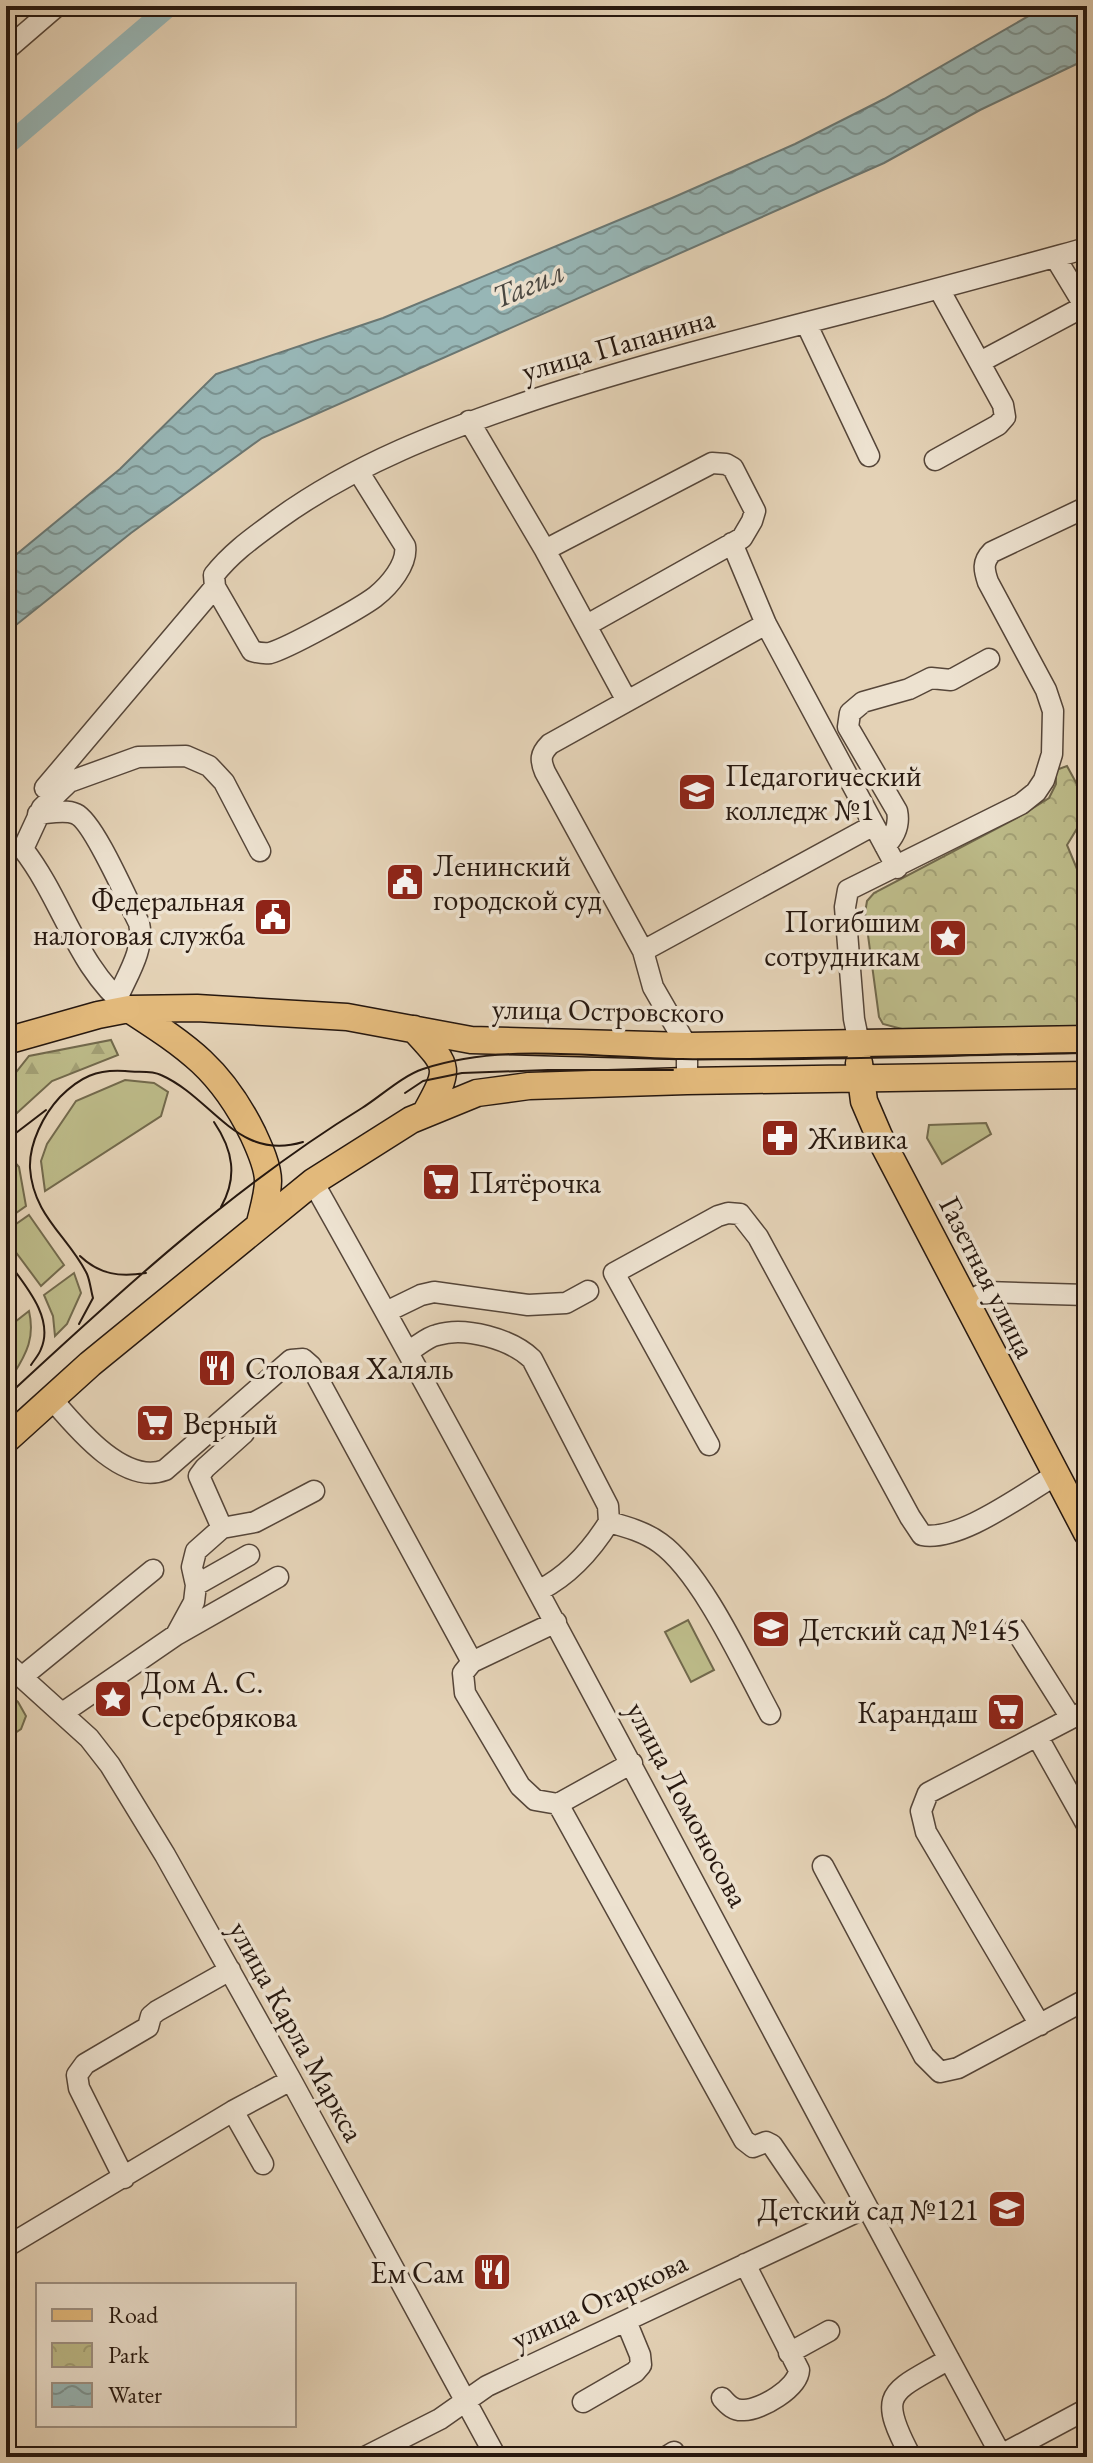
<svg xmlns="http://www.w3.org/2000/svg" width="1093" height="2463" font-family="'EB Garamond',serif">
<defs>
<pattern id="forest-firs" width="22" height="20" patternUnits="userSpaceOnUse" patternTransform="scale(2)"><rect width="22" height="20" fill="#bcba88"/><path d="M5 1l3.5 6h-7zM16 11l3.5 6h-7z" fill="#a29f74"/></pattern>
<pattern id="park-crowns" width="20" height="18" patternUnits="userSpaceOnUse" patternTransform="scale(2)"><rect width="20" height="18" fill="#bcba88"/><path d="M2 6a3 3 0 1 1 6 0M12 15a3 3 0 1 1 6 0" fill="none" stroke="#a29f74"/></pattern>
<pattern id="water-waves" width="16" height="10" patternUnits="userSpaceOnUse" patternTransform="scale(2)"><rect width="16" height="10" fill="#97b6b6"/><path d="M0 5q4-4 8 0t8 0" fill="none" stroke="#7b9392"/></pattern>
</defs>
<rect width="100%" height="100%" fill="#e4d2b6"/>
<filter id="stains"><feTurbulence type="fractalNoise" baseFrequency=".0025" numOctaves="4"/><feColorMatrix values="0 0 0 0 .2 0 0 0 0 .09 0 0 0 0 .02 0 0 0 .5 -.17"/></filter>
<radialGradient id="worn" r=".72"><stop offset=".6" stop-color="#630" stop-opacity="0"/><stop offset="1" stop-color="#630" stop-opacity=".3"/></radialGradient>
<path fill="#bcba88" stroke="#72694c" stroke-width="2" d="M125 1080 154 1083 168 1092 161 1116 45 1191 41 1161 47 1144 76 1101Z
M986 1123 991 1134 942 1164 927 1138 929 1125Z
M11 1158 19 1167 26 1206 6 1220V1168Z
M29 1215 64 1265 41 1286 6 1239V1231Z
M74 1273 81 1293 67 1324 55 1336 53 1316 44 1295Z
M29 1311C35 1337 27 1353 13 1375L6 1377V1329Z
M688 1620 714 1670 691 1682 665 1632Z"/>
<path fill="url(#forest-firs)" stroke="#72694c" stroke-width="2" d="M111 1040 118 1055 52 1081 6 1123V1085L29 1056Z"/>
<path fill="url(#park-crowns)" stroke="#72694c" stroke-width="2" d="M1067 766C1090 809 1093 803 1067 845L1087 893V1026L902 1029 883 1024 879 1017 865 913 867 901 874 893 1017 818 1049 798 1056 784V770Z
M6 1692 18 1702 26 1716 21 1729 6 1739Z"/>
<path fill="url(#water-waves)" stroke="#6a7773" stroke-width="2" d="M1046 6H1087V59L980 110 884 163 262 438 131 533 6 633V563L120 469 216 374 383 318 672 198 795 144 884 99Z"/>
<g fill="none" stroke-linecap="round" stroke-linejoin="round">
<path stroke="#97b6b6" stroke-width="20" d="M6 146 170 6"/>
<g stroke="#564639" stroke-width="23">
<path id="minor" d="M6 50 57 6
M1055 257 1087 310
M806 323 869 456
M980 362 1085 306
M469 421 545 550 627 701
M935 460 998 425 1005 417 1003 405 939 289
M358 471 405 546C408 564 389 586 375 597 359 609 288 648 270 653 263 654 259 653 252 651L215 587 214 575C232 552 254 537 277 520 354 464 444 430 533 400 636 366 742 339 848 312 928 292 1007 270 1087 248
M732 543 766 624 897 868
M545 550 712 463 726 464 733 468 755 511 752 521 742 538 587 625
M45 788 215 587
M38 814C50 813 65 809 76 814 94 822 128 902 139 923 145 950 127 975 117 999
M885 846C895 836 900 825 897 811L848 727 850 713 863 702 909 689 931 678 951 680 989 659
M643 951 874 825
M129 1009C76 966 64 902 23 849L42 808 69 782 138 757 186 756 209 766 224 782 260 851
M859 1043 854 1019 845 907 848 890 1021 804 1036 792 1044 780 1052 754 1053 711 1046 690 988 582C984 570 982 562 992 552L1087 507
M687 1081V1046L653 987 643 951 545 772C540 760 540 754 550 744L766 624
M313 1182C550 1603 771 2033 1002 2457
M965 1303 986 1292 1087 1295
M386 1312 421 1295 434 1292 528 1305 566 1303 588 1291
M409 1351C418 1346 427 1337 437 1335 465 1326 511 1339 532 1359L608 1506 609 1522
M51 1398C75 1426 123 1486 165 1470L291 1360 303 1359 311 1366 472 1662
M709 1445 614 1273 718 1216 728 1213 740 1214 758 1237 910 1517 922 1535C960 1542 1021 1495 1056 1475
M222 1528 199 1476 205 1468 244 1433
M196 1585 192 1567 196 1551 222 1528 255 1522 314 1491
M540 1590C569 1575 591 1551 609 1522 627 1527 645 1532 660 1543 702 1573 744 1666 770 1714
M556 1622 472 1662 463 1673 465 1693 520 1786 535 1800 558 1804 632 1763
M1015 1629 1071 1718
M176 1635 278 1577
M6 1663 89 1738 110 1765 165 1855 291 2080 496 2457
M23 1676 153 1570
M64 1712 176 1635 194 1602 196 1585 249 1555
M1037 1736 1087 1825
M558 1804 744 2140 753 2147 766 2142 772 2145 827 2226
M823 1866 924 2056 940 2072 958 2068 1087 1999
M1040 2025 926 1832 921 1811 928 1793 1087 1710
M233 2111 263 2164
M124 2178 79 2088 77 2075 85 2064 148 2027 151 2016 157 2011 230 1970
M6 2247 233 2111 291 2080
M789 2353 829 2331
M722 2398C728 2405 734 2411 744 2410 761 2410 798 2388 799 2370L745 2264
M583 2402 635 2372 641 2365 640 2355 626 2321
M1001 2455 1087 2409
M365 2457 440 2419 487 2386 865 2208
M666 2457 674 2452
M911 2457C875 2390 892 2393 949 2359"/>
</g>
<g stroke="#27180f" stroke-width="29">
<path id="major" d="M129 1009C189 1048 221 1069 253 1134 259 1147 268 1166 268 1181 268 1194 263 1210 260 1223
M414 1029C450 1068 451 1067 425 1114
M6 1041 98 1015 129 1009 197 1008 347 1017 471 1040 687 1046 1087 1039
M859 1063 864 1101 879 1136 1087 1533
M6 1440 90 1364 313 1182 411 1120 477 1093 529 1086 687 1081 1087 1075"/>
</g>
<use href="#minor" stroke="#ede2d0" stroke-width="20"/>
<use href="#major" stroke="#e2b97b" stroke-width="26"/>
<path stroke="#27180f" stroke-width="2" d="M405 1093 423 1081 462 1073 548 1070H673
M214 1122C233 1150 238 1177 221 1207
M6 1147 12 1136 46 1110
M80 1256C100 1275 120 1277 146 1273
M6 1259C23 1283 55 1317 41 1349 39 1355 34 1360 31 1365
M79 1324 93 1298C91 1291 90 1281 87 1274 69 1237 33 1216 30 1168 29 1143 44 1114 60 1097 80 1077 97 1069 125 1071 137 1073 151 1070 161 1075 213 1098 237 1162 303 1142
M6 1397C117 1294 232 1188 362 1108 381 1096 402 1076 423 1069 505 1042 597 1058 682 1059 817 1061 952 1055 1087 1053"/>
</g>
<defs>
<g id="university-square" transform="scale(2)"><rect x="-9" y="-9" width="18" height="18" rx="4" fill="#8f2418" stroke="#ede2d0"/><path d="M0-5L7-2L0 1L-7-2ZM-4 1L0 2.5L4 1V4Q0 6-4 4Z" fill="#fff"/></g>
<g id="civic-square" transform="scale(2)"><rect x="-9" y="-9" width="18" height="18" rx="4" fill="#8f2418" stroke="#ede2d0"/><path d="M-.6-6.5H3V-4.5H.6V-3L4-1V1h2V6H-6V1h2V-1L-.6-3ZM-1.2 2.5V6h2.4V2.5Z" fill="#fff"/></g>
<g id="sight-square" transform="scale(2)"><rect x="-9" y="-9" width="18" height="18" rx="4" fill="#8f2418" stroke="#ede2d0"/><path d="M0-6L1.8-2.2L6-1.7L2.9 1.2L3.7 5.4L0 3.3L-3.7 5.4L-2.9 1.2L-6-1.7L-1.8-2.2Z" fill="#fff"/></g>
<g id="pharmacy-square" transform="scale(2)"><rect x="-9" y="-9" width="18" height="18" rx="4" fill="#8f2418" stroke="#ede2d0"/><path d="M-2-6h4v4h4v4h-4v4h-4v-4h-4v-4h4Z" fill="#fff"/></g>
<g id="supermarket-square" transform="scale(2)"><rect x="-9" y="-9" width="18" height="18" rx="4" fill="#8f2418" stroke="#ede2d0"/><path d="M-6-5.5h2.5l.6 2H6L4.5 2H-2.5L-4.4-4H-6ZM-1.5 3.2a1.3 1.3 0 1 0 .1 0ZM3 3.2a1.3 1.3 0 1 0 .1 0Z" fill="#fff"/></g>
<g id="restaurant-square" transform="scale(2)"><rect x="-9" y="-9" width="18" height="18" rx="4" fill="#8f2418" stroke="#ede2d0"/><path d="M-5-6h1v4h1v-4h1v4h1v-4h1v5L-1.5 .5V6h-2V.5L-5-1ZM5-6V6H3V1.5H1.5Q1.5-4 5-6Z" fill="#fff"/></g>
<g id="school-square" transform="scale(2)"><rect x="-9" y="-9" width="18" height="18" rx="4" fill="#8f2418" stroke="#ede2d0"/><path d="M0-5L7-2L0 1L-7-2ZM-4 1L0 2.5L4 1V4Q0 6-4 4Z" fill="#fff"/></g>
</defs>
<g fill-rule="evenodd">
<use href="#university-square" x="697" y="792"/>
<use href="#civic-square" x="405" y="882"/>
<use href="#civic-square" x="273" y="917"/>
<use href="#sight-square" x="948" y="938"/>
<use href="#pharmacy-square" x="780" y="1138"/>
<use href="#supermarket-square" x="441" y="1182"/>
<use href="#restaurant-square" x="217" y="1368"/>
<use href="#supermarket-square" x="155" y="1423"/>
<use href="#school-square" x="771" y="1629"/>
<use href="#sight-square" x="113" y="1699"/>
<use href="#supermarket-square" x="1006" y="1712"/>
<use href="#school-square" x="1007" y="2209"/>
<use href="#restaurant-square" x="492" y="2272"/>
</g>
<g text-anchor="middle" dominant-baseline="central" stroke-width="7" stroke-linejoin="round" paint-order="stroke">
<g font-size="30" fill="#27180f" stroke="#ede2d0">
<text transform="translate(618 344) rotate(-16)">улица Папанина</text>
<text transform="translate(608 1010) rotate(1)">улица Островского</text>
<text transform="translate(988 1277) rotate(63)">Газетная улица</text>
<text transform="translate(688 1804) rotate(62)">улица Ломоносова</text>
<text transform="translate(297 2031) rotate(61)">улица Карла Маркса</text>
<text transform="translate(599 2300) rotate(-25)">улица Огаркова</text>
</g>
<g font-size="30" fill="#27180f" stroke="#ede2d0" text-anchor="start">
<text x="725" y="775">Педагогический<tspan x="725" dy="34">колледж №1</tspan></text>
<text x="433" y="865">Ленинский<tspan x="433" dy="34">городской суд</tspan></text>
<text x="245" y="900" text-anchor="end">Федеральная<tspan x="245" dy="34">налоговая служба</tspan></text>
<text x="920" y="921" text-anchor="end">Погибшим<tspan x="920" dy="34">сотрудникам</tspan></text>
<text x="808" y="1138">Живика</text>
<text x="469" y="1182">Пятёрочка</text>
<text x="245" y="1368">Столовая Халяль</text>
<text x="183" y="1423">Верный</text>
<text x="799" y="1629">Детский сад №145</text>
<text x="141" y="1682">Дом А. С.<tspan x="141" dy="34">Серебрякова</tspan></text>
<text x="978" y="1712" text-anchor="end">Карандаш</text>
<text x="979" y="2209" text-anchor="end">Детский сад №121</text>
<text x="464" y="2272" text-anchor="end">Ем Сам</text>
</g>
<g font-size="32" font-style="italic" fill="#494741" stroke="#ede2d0">
<text transform="translate(528 284) rotate(-23)">Тагил</text>
</g>
</g>
<rect width="1093" height="2463" fill="none" stroke="#e4d2b6" stroke-width="32"/>
<rect x="8" y="8" width="1077" height="2447" fill="none" stroke="#27180f" stroke-width="4"/>
<rect x="16" y="16" width="1061" height="2431" fill="none" stroke="#27180f" stroke-width="2"/>
<rect x="36" y="2283" width="260" height="144" fill="#ede2d0" stroke="#9e9183" stroke-width="2"/>
<rect x="52" y="2309" width="40" height="12" fill="#e2b97b" stroke="#9e9183" stroke-width="2"/>
<text x="108" y="2323" font-size="24" fill="#27180f">Road</text>
<rect x="52" y="2343" width="40" height="24" fill="url(#park-crowns)" stroke="#9e9183" stroke-width="2"/>
<text x="108" y="2363" font-size="24" fill="#27180f">Park</text>
<rect x="52" y="2383" width="40" height="24" fill="url(#water-waves)" stroke="#9e9183" stroke-width="2"/>
<text x="108" y="2403" font-size="24" fill="#27180f">Water</text>
<rect width="100%" height="100%" filter="url(#stains)"/>
<rect width="100%" height="100%" fill="url(#worn)"/>
</svg>
